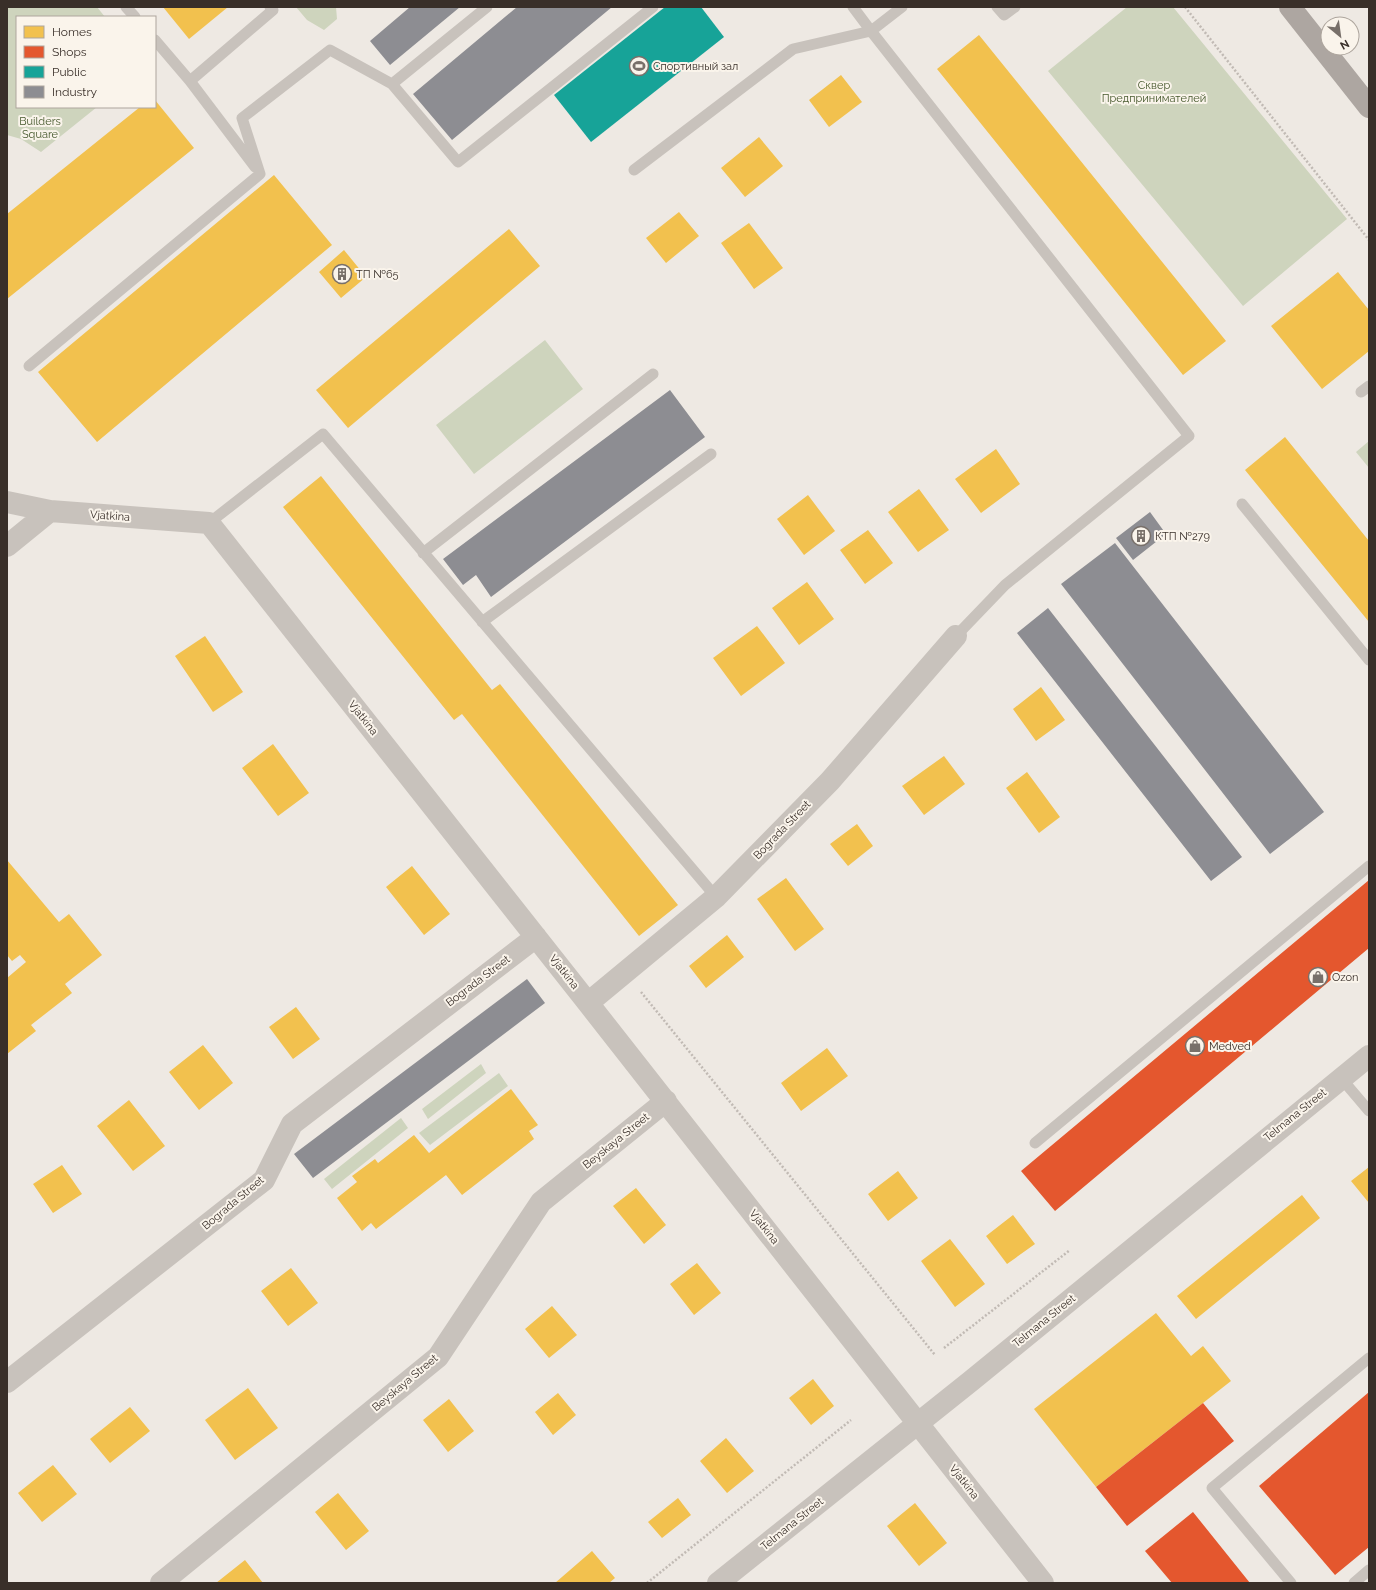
<svg xmlns="http://www.w3.org/2000/svg" width="1376" height="1590" font-family="Raleway,sans-serif">
<rect width="100%" height="100%" fill="#eee9e3"/>
<path fill="#ced4bd" d="M7 7H97L105 17H17V107H97L41 152 21 139 7 135Z
M296 7H336L337 19 324 30 307 20Z
M1127 7H1173L1347 219 1243 306 1048 71Z
M545 340 583 389 474 474 436 425Z
M1369 441V468L1356 452Z
M481 1064 486 1073 428 1119 422 1109Z
M499 1073 508 1086 430 1145 419 1133Z
M401 1118 408 1128 332 1189 324 1179Z"/>
<path fill="#f2c14e" d="M163 7H228L189 39Z
M979 35 1226 341 1183 375 937 69Z
M841 75 862 102 829 127 809 100Z
M155 100 194 148 7 299V214L140 107H155Z
M759 137 783 166 745 197 721 168Z
M274 175 332 245 97 442 38 372Z
M679 212 699 236 666 263 646 238Z
M749 223 783 268 754 289 721 243Z
M509 229 540 266 348 428 316 390Z
M344 250 366 277 341 298 319 272Z
M1338 272 1369 310V351L1322 389 1271 326Z
M1285 437 1369 541V622L1245 470Z
M996 449 1020 484 981 513 955 479Z
M321 476 492 690 500 684 678 905 639 936 462 714 454 720 283 507Z
M919 489 949 530 918 552 888 512Z
M808 495 835 531 804 555 777 519Z
M868 530 893 563 865 584 840 550Z
M807 582 834 619 799 645 772 608Z
M757 626 785 663 741 696 713 658Z
M205 636 243 692 213 712 175 656Z
M1041 687 1065 720 1036 741 1013 709Z
M273 744 309 793 278 816 242 768Z
M944 756 965 784 924 815 902 786Z
M1027 772 1060 817 1039 833 1006 788Z
M857 824 873 846 848 866 830 844Z
M7 860 59 922 69 914 102 955 65 984 72 993 31 1025 36 1031 7 1054V978L26 962 20 955 12 961 7 955Z
M412 866 450 914 424 935 386 887Z
M786 878 824 929 795 951 757 899Z
M727 935 744 957 706 988 689 966Z
M296 1007 320 1039 293 1059 269 1027Z
M203 1045 233 1083 199 1110 169 1072Z
M827 1048 848 1076 801 1111 781 1083Z
M511 1089 538 1125 529 1131 534 1139 462 1195 446 1175 376 1229 371 1223 362 1231 337 1198 357 1182 352 1176 375 1159 378 1163 414 1135 429 1153Z
M129 1100 165 1146 133 1171 97 1126Z
M62 1165 82 1194 53 1213 33 1184Z
M1369 1167V1203L1351 1181Z
M898 1171 918 1198 888 1221 868 1194Z
M636 1188 666 1225 644 1244 613 1206Z
M1302 1195 1320 1218 1196 1319 1177 1296Z
M1013 1215 1035 1244 1007 1264 986 1236Z
M950 1239 985 1284 955 1307 921 1261Z
M697 1263 721 1293 694 1315 670 1284Z
M291 1268 318 1303 288 1326 261 1291Z
M552 1306 577 1335 549 1358 525 1329Z
M1156 1313 1191 1356 1203 1346 1231 1381 1096 1487 1034 1409Z
M813 1379 834 1406 811 1425 789 1398Z
M248 1388 278 1428 235 1460 205 1420Z
M558 1393 576 1415 553 1435 535 1412Z
M449 1399 474 1431 448 1452 423 1420Z
M130 1407 150 1431 110 1463 90 1439Z
M726 1438 754 1471 727 1493 700 1461Z
M53 1465 77 1494 42 1522 18 1493Z
M338 1493 369 1531 346 1550 315 1512Z
M678 1498 691 1515 662 1538 648 1522Z
M915 1503 947 1543 919 1566 887 1526Z
M592 1551 615 1578 609 1583H555Z
M245 1560 263 1583H216Z"/>
<path fill="#e4572e" d="M1369 880V948L1055 1211 1021 1171Z
M1369 1392V1547L1335 1575 1259 1486Z
M1203 1403 1234 1441 1127 1526 1096 1487Z
M1193 1512 1250 1583H1172L1145 1551Z"/>
<path fill="#17a398" d="M665 7H701L724 37 591 142 554 95Z"/>
<path fill="#8d8d92" d="M410 7H460L390 65 370 41Z
M517 7H612L452 140 413 94Z
M670 390 705 437 491 597 476 575 463 585 443 559Z
M1150 512 1166 534 1133 560 1116 538Z
M1115 543 1324 812 1270 854 1061 584Z
M1048 608 1242 857 1211 881 1017 633Z
M527 979 545 1003 313 1178 294 1154Z"/>
<g fill="none" stroke-linecap="round" stroke-linejoin="round">
<path stroke="#c1bab4" stroke-width="2.5" stroke-dasharray="2 2" stroke-linecap="butt" d="M1185 7 1369 240
M641 992 935 1355
M944 1348 1070 1250
M647 1583 851 1420"/>
<path stroke="#c8c2bc" stroke-width="11" d="M126 7 135 17
M487 7 392 84 458 162 653 7
M853 7 871 31 902 7
M997 7 1004 15 1015 7
M155 40 190 81 255 167
M190 81 273 10 270 7
M634 170 793 49 871 31 1189 436 1005 585 956 636
M29 366 260 174 242 118 330 50 392 84
M1361 392 1369 386
M1242 504 1369 660
M209 523 323 434 716 897
M423 553 653 374
M482 622 711 454
M1341 1078 1369 1111
M1035 1143 1369 866
M1291 1583 1212 1488 1369 1358
M1354 1583 1369 1570"/>
<path stroke="#c8c2bc" stroke-width="22" d="M7 502 50 511 209 523 588 1003 1043 1583
M7 546 50 511
M588 1003 716 897 830 781 956 636
M7 1382 264 1180 292 1124 536 937
M161 1583 438 1357 541 1202 666 1101
M718 1583 971 1381 1369 1056"/>
<path stroke="#ada6a1" stroke-width="22" d="M1290 7 1369 107"/>
</g>
<defs>
<g id="stadium-ring" transform="scale(1)"><circle r="9.5" fill="#faf4eb" stroke="#78706a" stroke-width="1.5"/><path d="M0-5a6.5 5 0 1 0 0 10a6.5 5 0 1 0 0-10ZM-3.5-1.8h7v3.6h-7Z" fill="#78706a"/></g>
<g id="building-ring" transform="scale(1)"><circle r="9.5" fill="#faf4eb" stroke="#78706a" stroke-width="1.5"/><path d="M-4-6H4V6H1V3H-1V6H-4ZM-2.5-4.3h1.7v1.8h-1.7ZM.8-4.3h1.7v1.8H.8ZM-2.5-1h1.7V.8h-1.7ZM.8-1h1.7V.8H.8Z" fill="#78706a"/></g>
<g id="shop-ring" transform="scale(1)"><circle r="9.5" fill="#faf4eb" stroke="#78706a" stroke-width="1.5"/><path d="M-5-2.5h2.3a2.7 3.5 0 0 1 5.4 0H5L5.5 6h-11ZM-1.5-2.5h3a1.5 2.3 0 0 0-3 0Z" fill="#78706a"/></g>
</defs>
<g fill-rule="evenodd">
<use href="#stadium-ring" x="639" y="66"/>
<use href="#building-ring" x="342" y="274"/>
<use href="#building-ring" x="1141" y="536"/>
<use href="#shop-ring" x="1318" y="977"/>
<use href="#shop-ring" x="1195" y="1046"/>
</g>
<g text-anchor="middle" dominant-baseline="central" stroke-width="4" stroke-linejoin="round" paint-order="stroke">
<g font-size="11" fill="#392f29" stroke="#faf4eb" text-anchor="start">
<text x="653" y="66">Спортивный зал</text>
<text x="356" y="274">ТП №65</text>
<text x="1155" y="536">КТП №279</text>
<text x="1332" y="977">Ozon</text>
<text x="1209" y="1046">Medved</text>
</g>
<g font-size="11" fill="#46582d" stroke="#faf4eb">
<text x="1154" y="85">Сквер<tspan x="1154" dy="13">Предпринимателей</tspan></text>
<text x="40" y="121">Builders<tspan x="40" dy="13">Square</tspan></text>
</g>
<g font-size="11" fill="#392f29" stroke="#faf4eb">
<text transform="translate(110 516) rotate(4)">Vjatkina</text>
<text transform="translate(363 718) rotate(52)">Vjatkina</text>
<text transform="translate(782 830) rotate(-46)">Bograda Street</text>
<text transform="translate(564 972) rotate(52)">Vjatkina</text>
<text transform="translate(478 981) rotate(-37)">Bograda Street</text>
<text transform="translate(1295 1115) rotate(-39)">Telmana Street</text>
<text transform="translate(616 1141) rotate(-39)">Beyskaya Street</text>
<text transform="translate(233 1203) rotate(-40)">Bograda Street</text>
<text transform="translate(764 1227) rotate(52)">Vjatkina</text>
<text transform="translate(1044 1321) rotate(-39)">Telmana Street</text>
<text transform="translate(405 1383) rotate(-40)">Beyskaya Street</text>
<text transform="translate(964 1482) rotate(52)">Vjatkina</text>
<text transform="translate(792 1524) rotate(-39)">Telmana Street</text>
</g>
</g>
<rect width="1376" height="1590" fill="none" stroke="#392f29" stroke-width="16"/>
<rect x="16" y="16" width="140" height="92" fill="#faf4eb" stroke="#ada59d"/>
<rect x="24" y="26" width="20" height="12" fill="#f2c14e" stroke="#ada59d"/>
<text x="52" y="36" font-size="12" fill="#392f29">Homes</text>
<rect x="24" y="46" width="20" height="12" fill="#e4572e" stroke="#ada59d"/>
<text x="52" y="56" font-size="12" fill="#392f29">Shops</text>
<rect x="24" y="66" width="20" height="12" fill="#17a398" stroke="#ada59d"/>
<text x="52" y="76" font-size="12" fill="#392f29">Public</text>
<rect x="24" y="86" width="20" height="12" fill="#8d8d92" stroke="#ada59d"/>
<text x="52" y="96" font-size="12" fill="#392f29">Industry</text>
<g transform="translate(1340 36) rotate(151)"><circle r="19" fill="#faf4eb" stroke="#ada59d"/>
<path d="M0-3L7 15L0 10L-7 15Z" fill="#78706a"/>
<text y="-6" font-size="11" font-weight="bold" text-anchor="middle" fill="#392f29">N</text>
</g>
</svg>
